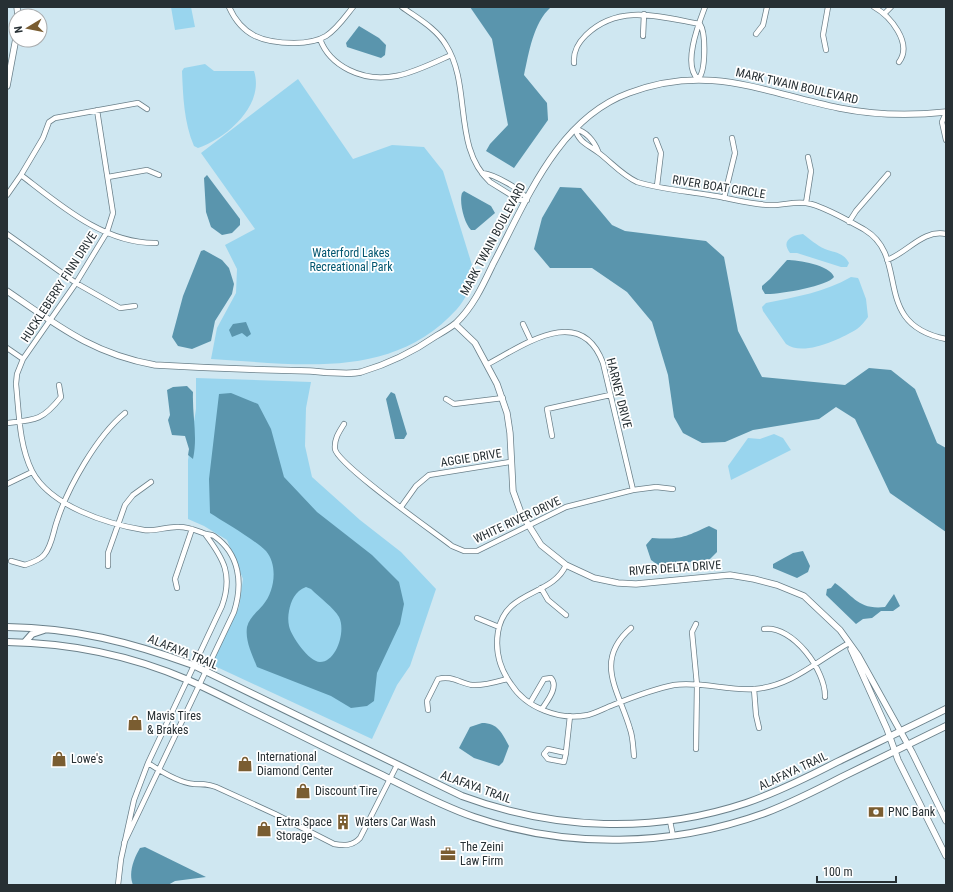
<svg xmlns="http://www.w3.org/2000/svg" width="953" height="892" font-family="'Roboto Condensed',sans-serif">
<rect width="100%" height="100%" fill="#cfe7f1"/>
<path fill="#99d5ee" d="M171 7H191L195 27 175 30Z
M205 64 214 71H254C265 105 227 138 198 148L194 146C184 123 183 96 182 71L184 68Z
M298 79 353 159 392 145 424 147 443 171 476 278C470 288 465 300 457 309 392 381 298 364 211 359L217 328 236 293 237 269 225 245 255 229 201 153Z
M803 234C810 239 816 245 825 249 835 253 843 252 849 263L847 267H841L797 253H790C780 240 793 235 803 234Z
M851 277 858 278 859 280 866 299 868 317C865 321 861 326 857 329 841 339 803 357 786 344L763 311 762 307 766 303C796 297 825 292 851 277Z
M196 378 311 382 306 408 305 446 312 477 360 520 401 552 436 589 410 666 397 685 372 739 219 668 217 669 213 665 215 656 239 607 243 579 227 540 204 526 188 519V460L196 409Z
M774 434 783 438 791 450 731 480 728 466 748 438 760 439Z"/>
<path fill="#5a95ad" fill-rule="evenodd" d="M470 7H551C533 23 529 53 524 75L547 103 548 120 514 168 486 151 490 144 508 125 492 39Z
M359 26 379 38 386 45 385 55 381 58 347 47 346 43Z
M207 175 240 219V225L232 233 222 235 211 227 206 212 204 178Z
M560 187 581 188 612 225 625 231 706 241 724 257 738 331 762 377 845 385 869 368 891 370 915 389 937 443 946 448V532L890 493 855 419 836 407 819 419 753 430 725 442 702 443 683 433 674 417 668 375 652 322 627 292 592 268H550L534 249 542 218Z
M464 191 491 206 495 213 475 230H471C464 223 459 202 462 193Z
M204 250 222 260 229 268 234 284 232 294 215 321 211 341 192 349 178 346 172 337 183 296 201 251Z
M787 260C798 260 830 265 834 277 828 286 777 295 765 294L762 289V286L770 279Z
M246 322 251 334 247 337 242 333 232 337 229 330 233 324Z
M187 386 193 392C192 415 198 436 193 459L188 455 189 449 185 436 172 435 168 420 170 415 167 390 173 387Z
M391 392 395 394 407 434 404 439H395L386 399Z
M231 393 258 404 271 429 284 477 317 512 372 555 399 582 404 604 400 624 377 673 374 701 367 706 351 708 331 696 257 667C252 654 245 641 247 627 249 618 258 611 263 605 275 591 278 565 266 551 255 540 224 522 210 513L209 479 219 394ZM306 587 311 589C319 597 334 608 339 617 346 630 337 662 320 662 309 662 291 636 289 626 288 621 288 616 289 611 291 601 295 591 306 587Z
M709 526 717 530V552L709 560 658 565 651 560 646 545 652 538C680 540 685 537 709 526Z
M803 551 810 566 808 572 797 578 773 568V564L793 553Z
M835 583C854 596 858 610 885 607L894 594 900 606 893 611H881L872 618 863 619 856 624 826 595 827 589 831 588Z
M482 723C498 723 502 733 509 746L503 762 499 766 474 758 459 748 470 727Z
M145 847 206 877 175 881 168 885H133C128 873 134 858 140 848Z"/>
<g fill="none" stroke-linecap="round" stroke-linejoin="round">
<g stroke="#6b808a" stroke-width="6">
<path id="minor" d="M229 7C242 36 263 43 294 43 305 43 316 42 326 36 337 29 345 17 353 7
M402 7C417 18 436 28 446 45 472 86 452 147 490 182L519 200H527C524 190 493 174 482 173
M874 7C890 16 913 43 899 62
M884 14 891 7
M700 24C706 33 706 72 698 79 682 65 699 23 705 7
M756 34 763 25 767 7
M643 36 644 14
M320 39C325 53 335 63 349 70 385 88 418 70 451 55
M826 50 823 35 828 7
M574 63C573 51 578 43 586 35 619 3 661 17 700 24
M97 110 113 213 107 232 76 283 23 359 17 374 16 384C19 412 19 445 32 471 50 506 107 524 144 530 154 532 168 526 179 527 188 527 195 530 203 533 207 535 211 534 214 536 240 554 243 584 234 612L124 843
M946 113 942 122 946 140
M575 129C579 143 589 145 599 153 612 163 622 175 637 182 660 189 685 191 709 195 729 198 749 204 769 205 783 206 796 200 811 204 829 209 849 221 865 230 911 258 870 324 946 339
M575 129C586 131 594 141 598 151
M656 140 661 153 657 186
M21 175C60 205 104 244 156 243
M108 177 147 170 159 175
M7 195 21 175 43 138 49 122 55 118 138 103 147 109
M724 198 735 153 732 138
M806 203 811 171 808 157
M849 222 856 211 888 174
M7 234 76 283 120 308 135 306
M887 260C907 253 923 229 946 234
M523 324 531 341
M7 348 23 359
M488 364C524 345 581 303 603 363L633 490
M446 399 454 404 503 398
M7 423C36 420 43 420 61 397L59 385
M344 424C339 432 334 439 335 449 338 465 434 532 452 546L464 551H477L566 507 633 490 656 487 673 489
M552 436 547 409 610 395
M7 484 32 472
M401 507 416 486 429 475 510 462
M11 561 25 565C31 563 40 560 44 555 52 546 53 532 57 521 68 487 97 436 125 413
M566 565C552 597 505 589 498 632 495 651 500 669 511 684 526 708 560 721 588 715 596 713 605 708 613 705 633 697 653 689 674 685 700 681 728 691 755 689 792 686 818 660 849 643
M108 566V553L125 505 133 495 151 482
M177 588 175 579 192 529
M541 588 548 600 566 615
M477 618 499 627
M631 628C593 661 619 691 630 729 633 737 633 747 634 756
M764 629C793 625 826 671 825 697
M754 689 756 715 759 728
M530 703 544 679 551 678C559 687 547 701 542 709
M428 710 427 701 438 679C451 675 460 683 472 685 484 686 496 682 507 679
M696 749 697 685 692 632 696 624
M566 753 548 749 544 754 548 759 564 762 566 753V752L570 716
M148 763C160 771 179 783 194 784 203 784 208 784 216 787L275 814 334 844C344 846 353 846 360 838L397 765
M670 821 673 836
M118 885 121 859 134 800 148 763 222 606C233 575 224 559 205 534"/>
</g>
<g stroke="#6b808a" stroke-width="7">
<path id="tertiary" d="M17 7 18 16
M7 86 16 38
M7 291C58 326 93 354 155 365 207 368 258 370 310 371 324 372 348 375 361 372 388 364 413 352 436 336 443 332 450 328 456 323 473 307 483 285 493 264 526 202 557 119 629 93 709 63 762 92 839 108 874 115 910 116 946 112
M455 324 475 343 497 384 507 413 510 433 513 491 521 513 541 545 566 565 594 578 618 583 636 584 730 575 754 579 777 585 804 596 840 630 858 655 912 752 946 821
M851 649 887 729 898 760 946 856"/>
</g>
<g stroke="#6b808a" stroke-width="8">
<path id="secondary" d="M7 627C75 628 130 642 193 665L462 796C554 830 653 834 746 803 778 792 808 777 837 762 874 744 910 727 946 709
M7 642C69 643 130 655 188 680 217 693 245 708 274 722 310 740 346 758 382 775 412 790 442 806 474 817 568 849 671 847 765 813 791 803 817 790 842 777 877 760 911 743 946 726
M25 642 32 634 44 630"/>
</g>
<use href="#minor" stroke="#fff" stroke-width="4.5"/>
<use href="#tertiary" stroke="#fff" stroke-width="5.5"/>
<use href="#secondary" stroke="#fff" stroke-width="6"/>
</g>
<defs>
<g id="shop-bare" transform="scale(1.2)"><path d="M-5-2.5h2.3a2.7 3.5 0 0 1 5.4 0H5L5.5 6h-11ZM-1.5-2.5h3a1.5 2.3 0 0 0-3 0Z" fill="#7a5d31" stroke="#fff" stroke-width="2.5" paint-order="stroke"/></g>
<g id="bank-bare" transform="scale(1.2)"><path d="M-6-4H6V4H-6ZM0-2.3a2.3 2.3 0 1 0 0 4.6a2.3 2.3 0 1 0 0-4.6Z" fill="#7a5d31" stroke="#fff" stroke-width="2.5" paint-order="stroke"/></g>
<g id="building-bare" transform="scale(1.2)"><path d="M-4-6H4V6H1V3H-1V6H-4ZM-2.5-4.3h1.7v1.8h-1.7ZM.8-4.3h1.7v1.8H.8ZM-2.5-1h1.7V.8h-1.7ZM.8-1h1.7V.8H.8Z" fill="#7a5d31" stroke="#fff" stroke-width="2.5" paint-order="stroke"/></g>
<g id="office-bare" transform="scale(1.2)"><path d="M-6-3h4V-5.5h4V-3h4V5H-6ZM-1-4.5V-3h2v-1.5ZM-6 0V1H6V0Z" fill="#7a5d31" stroke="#fff" stroke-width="2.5" paint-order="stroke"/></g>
</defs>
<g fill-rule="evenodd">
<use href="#shop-bare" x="135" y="723"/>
<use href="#shop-bare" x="59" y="759"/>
<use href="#shop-bare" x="245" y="764"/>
<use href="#shop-bare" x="303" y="791"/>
<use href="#bank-bare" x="876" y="812"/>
<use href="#building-bare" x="343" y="822"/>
<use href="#shop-bare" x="264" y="829"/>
<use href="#office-bare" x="448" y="854"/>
</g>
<g text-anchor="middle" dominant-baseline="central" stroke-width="3.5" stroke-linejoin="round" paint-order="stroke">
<g font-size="12" fill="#273034" stroke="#fff">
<text transform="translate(797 86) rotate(13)">MARK TWAIN BOULEVARD</text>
<text transform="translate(719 187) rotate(9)">RIVER BOAT CIRCLE</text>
<text transform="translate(493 239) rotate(-62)">MARK TWAIN BOULEVARD</text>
<text transform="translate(59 287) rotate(-57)">HUCKLEBERRY FINN DRIVE</text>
<text transform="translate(619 393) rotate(76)">HARNEY DRIVE</text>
<text transform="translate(471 458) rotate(-9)">AGGIE DRIVE</text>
<text transform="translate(517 520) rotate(-25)">WHITE RIVER DRIVE</text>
<text transform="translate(675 568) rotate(-4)">RIVER DELTA DRIVE</text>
<text transform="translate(183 652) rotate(22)">ALAFAYA TRAIL</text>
<text transform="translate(793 771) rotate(-25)">ALAFAYA TRAIL</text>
<text transform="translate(476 787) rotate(20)">ALAFAYA TRAIL</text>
</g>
<g font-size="12" fill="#025670" stroke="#fff">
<text x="351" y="253">Waterford Lakes<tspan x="351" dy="14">Recreational Park</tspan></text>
</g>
<g font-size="12" fill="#273034" stroke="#fff" text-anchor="start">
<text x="147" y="716">Mavis Tires<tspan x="147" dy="14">&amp; Brakes</tspan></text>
<text x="257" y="757">International<tspan x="257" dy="14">Diamond Center</tspan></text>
<text x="71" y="759">Lowe's</text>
<text x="315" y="791">Discount Tire</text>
<text x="888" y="812">PNC Bank</text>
<text x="276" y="822">Extra Space<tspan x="276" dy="14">Storage</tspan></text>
<text x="355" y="822">Waters Car Wash</text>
<text x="460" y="847">The Zeini<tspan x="460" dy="14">Law Firm</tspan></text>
</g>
</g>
<rect width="953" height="892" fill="none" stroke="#273034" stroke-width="16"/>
<g transform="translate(28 28) rotate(260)"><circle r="19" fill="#ffffff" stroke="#a9acae"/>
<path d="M0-3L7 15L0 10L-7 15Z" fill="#7a5d31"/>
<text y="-6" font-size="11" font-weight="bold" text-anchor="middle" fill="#273034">N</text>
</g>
<path d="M817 876v6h79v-6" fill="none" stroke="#273034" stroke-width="2"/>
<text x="823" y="876" font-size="12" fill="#273034" stroke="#ffffff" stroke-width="3" paint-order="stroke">100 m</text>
</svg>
